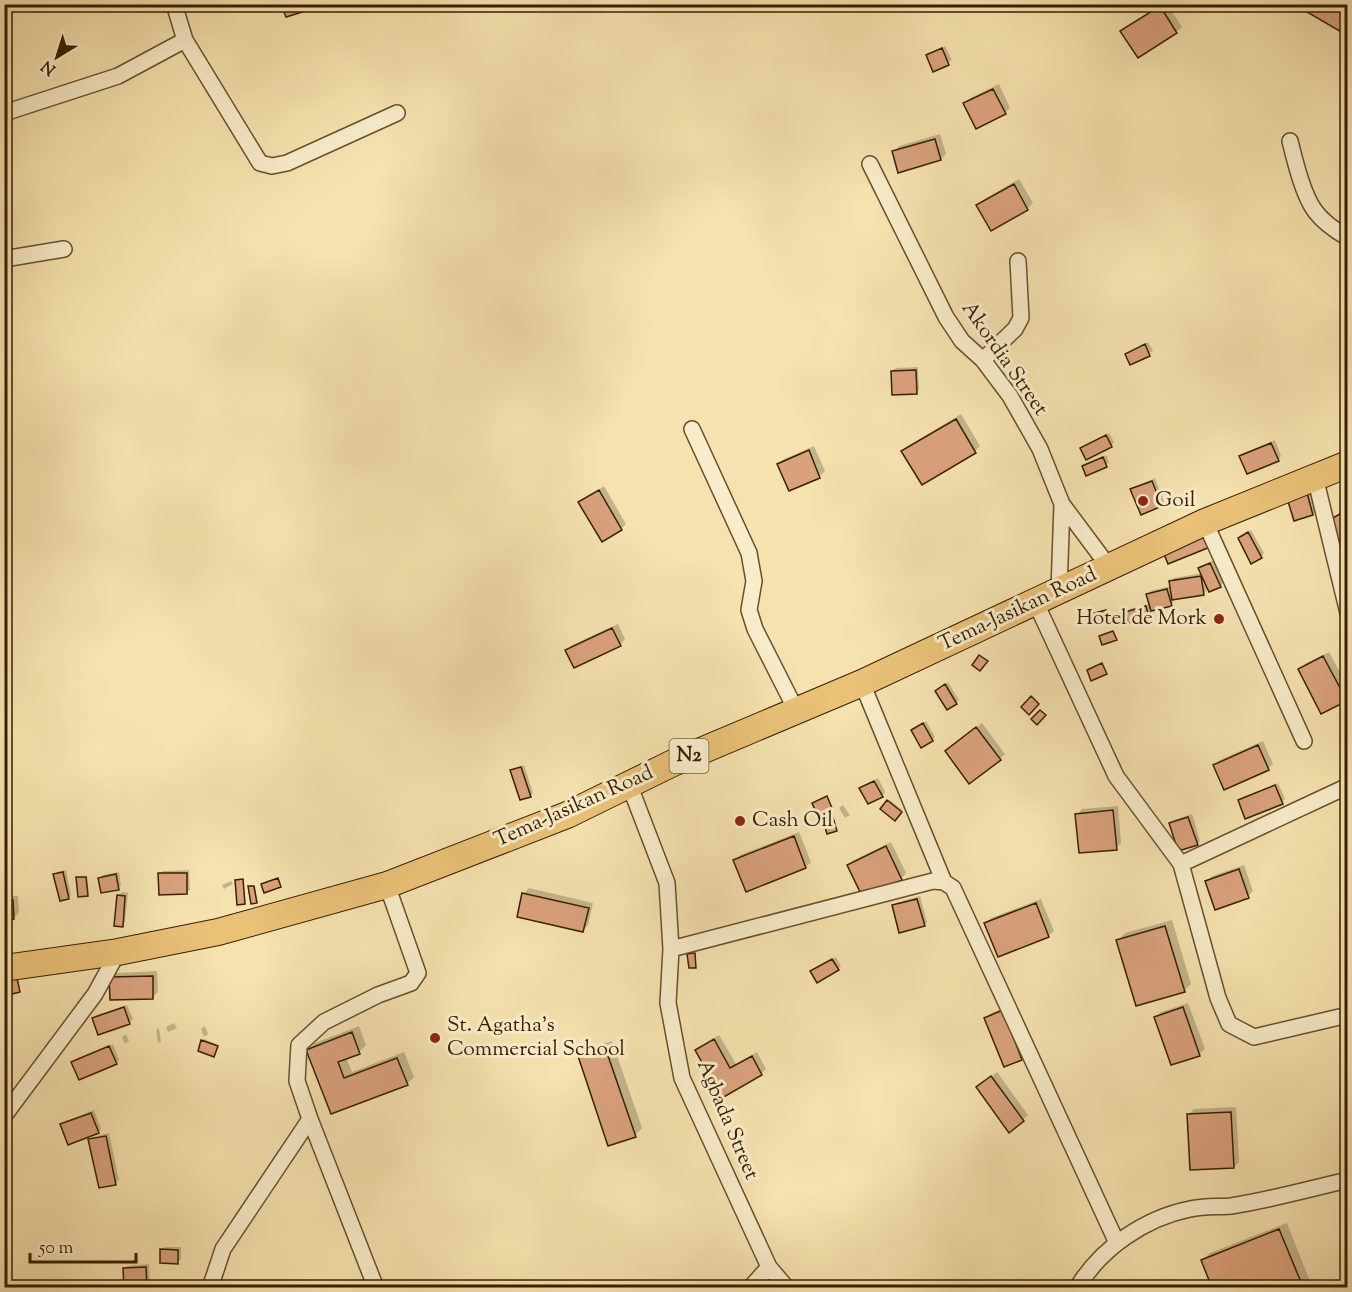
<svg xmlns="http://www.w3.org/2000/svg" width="1352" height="1292" font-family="'Sorts Mill Goudy',serif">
<rect width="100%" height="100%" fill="#f5e2ae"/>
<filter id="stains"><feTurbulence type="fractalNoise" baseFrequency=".00333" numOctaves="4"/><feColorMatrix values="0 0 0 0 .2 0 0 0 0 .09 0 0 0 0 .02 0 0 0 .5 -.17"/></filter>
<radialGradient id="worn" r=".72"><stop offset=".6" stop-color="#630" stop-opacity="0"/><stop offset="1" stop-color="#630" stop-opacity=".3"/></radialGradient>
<path fill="#0003" d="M1162 4H1167L1182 27 1176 32 1122 31Z
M945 46 952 60 934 70 928 56Z
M1348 66V75L1343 70Z
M999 84 1010 108 1005 113 965 104 970 98Z
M940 134 946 154 941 159 894 152 899 146Z
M1019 179 1033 203 1027 209 991 229 978 205 983 200Z
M4 285 9 306 4 309Z
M1148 342 1153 351 1131 363 1126 354Z
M918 367 919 389 916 393 892 371 896 368Z
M961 414 980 446 975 451 922 483 903 451 908 446Z
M1109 433 1114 442 1111 446 1082 448Z
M1275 440 1281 456 1278 460 1241 456 1244 453Z
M814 446 825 471 820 476 790 489 779 464 784 459Z
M1106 455 1109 462 1106 465 1084 467Z
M1155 478 1164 502 1161 505 1132 490Z
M604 486 626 524 621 529 580 503Z
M1311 493 1316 511 1313 514 1290 497Z
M1347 510 1348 511V534L1333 518Z
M1251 530 1264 553 1261 557 1239 538Z
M1214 560 1223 583 1220 586 1209 588 1204 593 1173 598 1174 601 1171 604 1151 610 1152 613 1148 616 1127 612 1130 609 1150 604 1148 595 1151 591 1171 586V582L1174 578 1202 573 1200 568Z
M618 624 625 639 620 645 567 650 572 645Z
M1329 652 1348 687 1346 699 1300 670 1305 664Z
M948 682 959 700 948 708 940 688Z
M926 721 935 737 932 740 916 727Z
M982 723 1005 754 1000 759 952 746Z
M1263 741 1273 764 1268 769 1215 765 1220 760Z
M524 765 533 793 530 796 512 771Z
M878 778 885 792 882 796 861 788Z
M1278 783 1285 799 1282 802 1239 800 1243 797Z
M890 800 902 810 894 819 882 809Z
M843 805 850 815 845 818 839 808Z
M1118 806 1121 843 1116 848 1077 815 1082 809Z
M1192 814 1200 841 1197 844 1171 823 1174 820Z
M799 832 811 862 806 867 747 890 735 861 740 855Z
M891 842 906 873 901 879 848 865 854 860Z
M1244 865 1253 891 1248 896 1206 882 1212 876Z
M66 870 71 895 68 898 55 875 58 872Z
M189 870 190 890 186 893 160 874 163 871Z
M119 872 121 885 118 888 100 878 103 875Z
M87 876 89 893 87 895 78 878Z
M231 881 233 884 224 889 222 885Z
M529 888 593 903 588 925 583 931 523 894Z
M122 892 128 893 125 922 122 926 119 896Z
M4 896H18L19 913 13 918H4Z
M920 896 927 922 924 925 893 906 896 903Z
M1041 899 1054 931 1048 936 986 924 991 918Z
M1172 920 1191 984 1184 991 1118 941 1125 933Z
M836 957 841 966 838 969 815 968Z
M157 971 158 992 153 997 111 978 116 973Z
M1188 1003 1205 1049 1199 1054 1156 1017 1161 1012Z
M127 1005 133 1019 129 1022 94 1019 97 1015Z
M1008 1006 1027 1053 1021 1058 986 1018 991 1013Z
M174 1023 177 1028 168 1032 166 1027Z
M205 1026 208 1034 204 1037 201 1029Z
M359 1026 366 1045 359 1052 346 1057 352 1072 404 1052 414 1077 407 1084 332 1112 308 1050 315 1043Z
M159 1028 161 1042 158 1043 156 1030Z
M126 1034 129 1041 125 1044 122 1037Z
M719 1035 736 1064 757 1052 766 1069 761 1074 723 1096 697 1050Z
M204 1039 218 1045 215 1054 203 1041Z
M612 1041 642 1128 635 1135 579 1057 587 1049Z
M113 1044 119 1060 116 1063 73 1062 76 1059Z
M997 1072 1028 1115 1023 1120 978 1087Z
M1236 1107 1239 1162 1234 1167 1189 1114 1194 1109Z
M94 1110 101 1129 98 1132 62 1125 65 1122Z
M109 1133 119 1180 115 1183 90 1140 93 1137Z
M1287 1223 1309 1279 1302 1286 1213 1288 1202 1260 1210 1253Z
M165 1247H181V1259L177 1262 162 1250Z
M149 1264 150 1283 147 1287 124 1269 127 1266Z"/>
<path fill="#daa27c" stroke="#371f00" stroke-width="1.5" d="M281 4H325V5L286 17Z
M1311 4H1348V36L1307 12Z
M1160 6 1177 33 1138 58 1120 31Z
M942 48 949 65 933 72 926 55Z
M993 89 1006 114 976 129 963 103Z
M935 139 941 160 898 173 892 151Z
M1014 184 1028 210 991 231 976 205Z
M1145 344 1150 356 1130 365 1125 354Z
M916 370 917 394 892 395 891 371Z
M956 419 976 453 922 485 901 451Z
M1106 435 1112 447 1086 460 1080 448Z
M1271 443 1279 461 1247 474 1239 456Z
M809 450 820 478 789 491 777 464Z
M1103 457 1107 467 1086 476 1082 466Z
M1152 481 1162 506 1141 515 1130 489Z
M599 490 622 530 602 542 578 502Z
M1307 493 1313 515 1294 521 1287 498Z
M1343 512 1348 519V536L1339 541 1328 521Z
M1203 532 1210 547 1168 564 1162 549Z
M1248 532 1262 558 1251 564 1238 538Z
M1210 563 1221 587 1209 592 1198 568Z
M1201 576 1204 595 1172 600 1169 581Z
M1167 589 1172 606 1151 611 1146 594Z
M1146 606 1149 617 1128 623 1125 612Z
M1106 610 1109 620 1093 624 1091 614Z
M612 628 621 646 574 668 565 650Z
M1113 631 1117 640 1102 645 1099 636Z
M979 655 988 661 980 671 972 665Z
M1323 656 1347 701 1321 714 1298 669Z
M1102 663 1107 674 1091 681 1087 670Z
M945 684 957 704 947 710 935 691Z
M1031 696 1039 704 1029 715 1021 707Z
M1040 710 1046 715 1037 725 1031 719Z
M923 723 933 741 921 748 911 730Z
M976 727 1001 760 969 784 945 751Z
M1258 745 1269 770 1224 790 1213 765Z
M521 767 531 797 520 800 510 770Z
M874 781 883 797 868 804 859 788Z
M1275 785 1283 804 1245 819 1238 800Z
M827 796 832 808 817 814 812 803Z
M887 800 902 812 895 821 880 809Z
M1113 810 1117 850 1079 853 1075 814Z
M832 814 837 831 827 834 822 817Z
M1188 817 1198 845 1178 851 1169 823Z
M794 836 806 868 746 892 733 860Z
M886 846 902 880 863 898 847 865Z
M1239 869 1249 898 1215 910 1205 881Z
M63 872 69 899 60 901 53 874Z
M158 873H187V894L159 895Z
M116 874 119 890 101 893 98 878Z
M76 877H86L88 896 78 897Z
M278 878 281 887 264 893 261 884Z
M243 879 245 904 237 905 235 880Z
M248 886H254L257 903 251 904Z
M522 893 589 908 583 932 517 917Z
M117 895 125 896 123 927 114 926Z
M917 899 925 926 899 933 892 905Z
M13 900 14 919 4 920V901Z
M1036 903 1049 937 998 957 984 923Z
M1165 926 1185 992 1136 1006 1116 940Z
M695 953 696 968H689L687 954Z
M832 959 839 970 817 983 810 971Z
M153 976V999L110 1000 109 977Z
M17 978 20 992 12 994 8 981Z
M124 1007 130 1024 98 1035 92 1018Z
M1183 1007 1200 1056 1171 1065 1154 1017Z
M1003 1010 1022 1060 1004 1067 984 1018Z
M352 1032 360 1054 338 1062 344 1078 397 1058 408 1085 331 1114 306 1050Z
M714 1039 730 1068 752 1056 762 1075 722 1098 695 1050Z
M201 1040 218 1046 214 1057 198 1051Z
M109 1046 117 1064 79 1080 71 1062Z
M605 1047 636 1137 608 1146 578 1056Z
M991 1076 1024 1121 1009 1133 976 1087Z
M1231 1112 1234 1168 1190 1170 1187 1114Z
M91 1113 99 1133 68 1145 60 1124Z
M106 1136 116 1185 99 1188 88 1139Z
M1279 1229 1303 1287 1212 1288 1201 1260Z
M160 1249 178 1250V1264L160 1263Z
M146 1267 147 1288H124L123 1268Z"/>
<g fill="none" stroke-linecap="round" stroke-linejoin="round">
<g stroke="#66502c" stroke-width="18">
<path id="minor" d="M174 4 185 40 260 163 272 166 287 163 397 113
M4 113 118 76 185 40
M1290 141C1295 161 1303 195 1315 211 1323 222 1336 231 1348 238
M870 164 946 317 962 341 983 360 1010 396 1040 449 1062 504 1059 590
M4 259 64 249
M983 360 1015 329 1021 318 1018 261
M692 429 749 553 754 581 749 610 755 629 796 710
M1315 477 1348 613
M1062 504 1109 567
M1205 522 1304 741
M1035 601 1116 776 1181 864 1218 998 1229 1024 1254 1037 1348 1015
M862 683 944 882
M629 784 667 883 671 949 668 1003 682 1078 769 1267 787 1288
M1181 864 1348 786
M671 949 933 881 944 882 953 888 1117 1243
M4 1116 95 994 118 952
M210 1288 223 1249 310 1119
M376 1288 310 1119 297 1081 299 1045 324 1022 378 995 411 983 418 973 387 885
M750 1288 769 1267
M1077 1288C1101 1248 1145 1218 1190 1209 1203 1206 1218 1207 1231 1206 1270 1200 1309 1189 1348 1180"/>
</g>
<g stroke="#371f00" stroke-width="28">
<path id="trunk" d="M4 968 118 952 218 932 387 885 567 815 675 762 862 683 1205 522 1348 464"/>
</g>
<use href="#minor" stroke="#f8ecca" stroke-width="15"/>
<use href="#trunk" stroke="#eac177" stroke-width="26"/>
</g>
<g fill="#8f2418" stroke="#f8ecca" stroke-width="2">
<circle cx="1143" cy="501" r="6"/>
<circle cx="1219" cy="619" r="6"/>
<circle cx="740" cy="821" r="6"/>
<circle cx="435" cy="1038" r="6"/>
</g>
<g text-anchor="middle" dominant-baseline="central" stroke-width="6" stroke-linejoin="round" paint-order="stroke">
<rect fill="#f8ecca" stroke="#715c3d" stroke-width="1.5" x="669.5" y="739" width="39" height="34" rx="4.5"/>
<g font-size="20" font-weight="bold" fill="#371f00">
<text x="689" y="756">N2</text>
</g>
<g font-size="21" fill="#371f00" stroke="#f8ecca">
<text transform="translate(1004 359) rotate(55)">Akordia Street</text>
<text transform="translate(1018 610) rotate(-25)">Tema-Jasikan Road</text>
<text transform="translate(574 807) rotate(-24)">Tema-Jasikan Road</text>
<text transform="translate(727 1120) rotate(67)">Agbada Street</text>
</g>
<g font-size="21" fill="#371f00" stroke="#f8ecca" text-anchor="start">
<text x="1155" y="501">Goil</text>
<text x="1207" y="619" text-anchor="end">Hotel de Mork</text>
<text x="752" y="821">Cash Oil</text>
<text x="447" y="1026">St. Agatha's<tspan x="447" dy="24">Commercial School</tspan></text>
</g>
</g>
<rect width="1352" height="1292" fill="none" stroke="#f5e2ae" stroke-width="24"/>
<rect x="6" y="6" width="1340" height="1280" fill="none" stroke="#371f00" stroke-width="3"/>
<rect x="12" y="12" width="1328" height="1268" fill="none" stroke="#371f00" stroke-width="1.5"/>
<g transform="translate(57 57) rotate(218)" stroke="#f8ecca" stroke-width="4.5" paint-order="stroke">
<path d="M0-4.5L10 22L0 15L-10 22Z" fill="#371f00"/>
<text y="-9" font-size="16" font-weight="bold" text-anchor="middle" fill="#371f00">N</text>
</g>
<path d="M30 1253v9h106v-9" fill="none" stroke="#371f00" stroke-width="3"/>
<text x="39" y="1253" font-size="18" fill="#371f00" stroke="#f8ecca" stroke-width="4.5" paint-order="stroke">50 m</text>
<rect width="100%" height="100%" filter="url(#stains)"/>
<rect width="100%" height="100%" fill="url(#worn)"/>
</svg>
